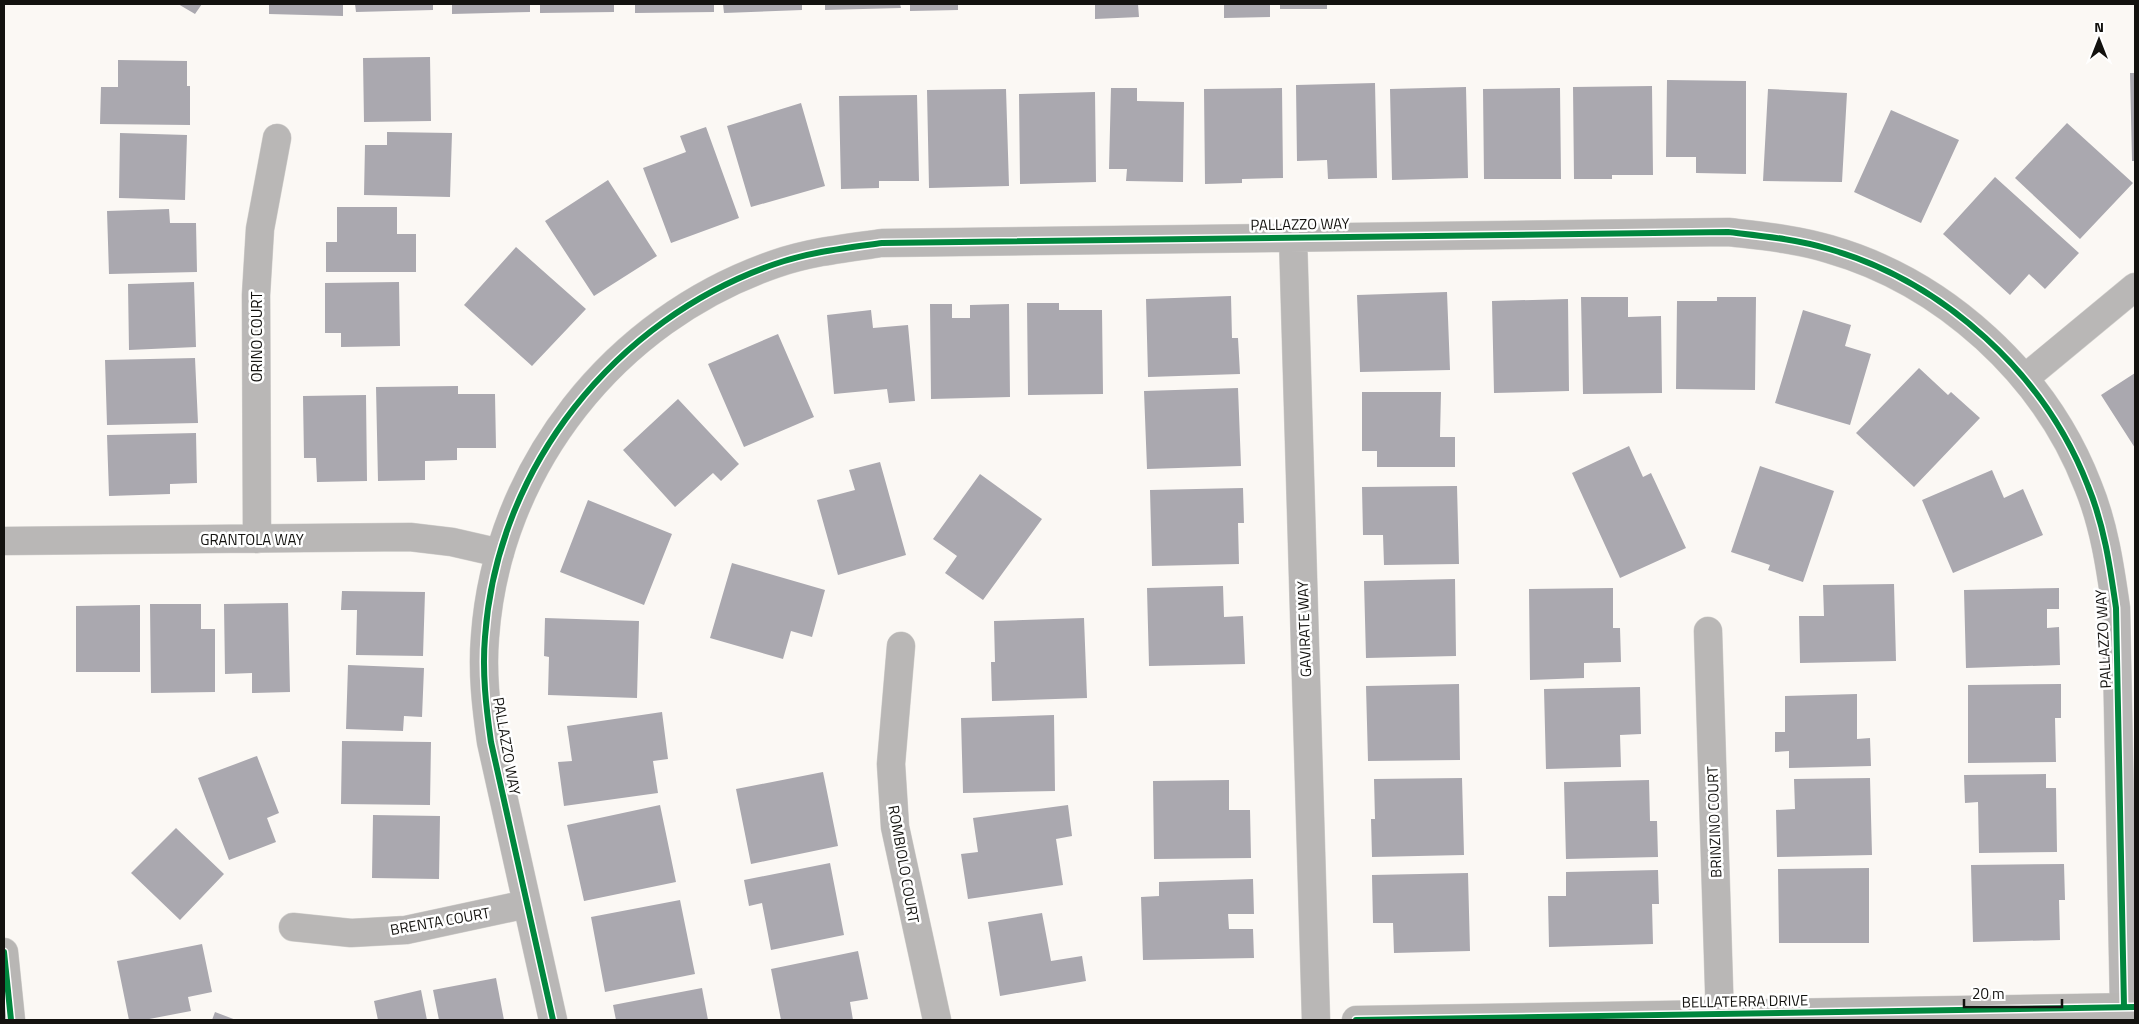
<svg xmlns="http://www.w3.org/2000/svg" width="2139" height="1024" font-family="'Titillium Web',sans-serif">
<rect width="100%" height="100%" fill="#fbf8f4"/>
<path fill="#aaa8af" d="M178 4H202L195 14Z
M269 4H343V16L269 14Z
M355 4H433V10L356 12Z
M452 4H530V12L452 14Z
M540 4H614V12L540 13Z
M635 4H714V12L635 13Z
M723 4H802V10L724 13Z
M825 4H900L901 8 825 10Z
M910 4H958V10L910 11Z
M1095 4H1138L1139 17 1095 19Z
M1224 4H1270V17L1224 18Z
M1280 4H1327V9H1280Z
M430 57 431 121 364 122 363 58Z
M118 60 187 61V86H190V125L100 124 101 87H118Z
M2130 73H2135V161H2132Z
M1667 80 1746 81V174L1696 173V157H1666Z
M1375 83 1377 178 1328 179 1327 160 1297 161 1296 85Z
M1652 86 1653 175H1612V179H1574L1573 87Z
M1466 87 1468 178 1392 180 1390 89Z
M1111 88H1137V101L1184 102 1183 182 1126 181 1127 169H1109Z
M1282 88 1283 178 1242 179V183L1205 184 1204 89Z
M1560 88 1561 179H1484L1483 89Z
M1006 89 1009 186 929 188 927 90Z
M1768 89 1847 93 1842 182 1763 181Z
M1095 92 1096 182 1020 184 1019 94Z
M917 95 919 181H879V188L841 189 839 96Z
M801 103 825 186 751 207 727 126Z
M1891 110 1959 140 1921 223 1854 192Z
M2067 123 2133 183 2080 239 2015 178Z
M706 127 739 218 671 243 643 168 686 152 680 136Z
M387 132 452 133 450 197 364 195 365 145H387Z
M120 133 187 135 185 200 119 198Z
M1995 177 2079 253 2045 289 2029 274 2010 295 1943 234Z
M608 180 657 256 594 296 545 221Z
M337 207H397V234H416V272H326V242H337Z
M169 209 170 223H196L197 272 109 274 107 211Z
M516 247 586 309 532 366 464 305Z
M194 282 196 347 129 350 128 284Z
M399 282 400 346 341 347V333H325V283Z
M1447 292 1450 370 1360 372 1357 295Z
M1231 296 1232 338H1238L1240 374 1148 377 1146 299Z
M1581 297H1628V317L1661 316 1662 393 1583 394Z
M1717 297H1756L1755 390 1676 389 1677 301H1717Z
M1568 299 1569 391 1494 393 1492 301Z
M1027 303H1059V310H1102L1103 394 1028 395Z
M930 304H952V318H970V305L1009 304 1010 397 931 399Z
M871 310 873 328 908 325 915 401 889 403 887 389 834 394 827 315Z
M1803 310 1851 325 1845 346 1871 354 1850 425 1775 403Z
M778 334 814 417 744 447 708 364Z
M195 358 198 423 107 425 105 360Z
M1919 368 1948 395 1951 392 1980 418 1914 487 1856 433Z
M2135 373V448L2101 395Z
M458 386V394H495L496 448H457V460L425 461V480L378 481 376 387Z
M1238 388 1241 466 1147 469 1144 391Z
M1362 392H1441L1440 437H1455V467H1377V451H1362Z
M366 395 367 481 317 482 316 458H304L303 396Z
M678 399 739 464 721 481 713 473 675 507 623 450Z
M196 433 197 483 170 484V494L109 496 107 435Z
M1629 446 1643 477 1651 473 1686 548 1620 578 1572 473Z
M880 462 906 555 838 575 817 500 855 490 849 470Z
M1760 466 1834 491 1803 582 1768 570 1770 565 1731 552Z
M1992 470 2004 498 2023 489 2043 535 1953 573 1922 500Z
M980 474 1042 519 983 600 945 573 957 556 933 539Z
M1457 486 1459 564 1384 565 1383 535H1363L1362 487Z
M1243 488 1244 523H1238L1239 564 1152 566 1150 490Z
M588 500 672 534 644 605 560 572Z
M732 563 825 590 812 637 791 631 783 659 710 638Z
M1455 579 1456 656 1366 658 1364 581Z
M1894 584 1896 661 1800 663 1799 616H1824L1823 585Z
M1223 586 1224 617 1243 616 1245 664 1149 666 1147 588Z
M1613 588V628H1620L1621 662 1584 663V678L1530 680 1529 589Z
M2059 588V609H2047V628L2059 627 2060 665 1966 668 1964 590Z
M342 591 425 592 423 656 356 655 357 610H341Z
M288 603 290 692 252 693V673L225 674 224 604Z
M150 604H201V629H215V692L151 693Z
M140 605V672H76V606Z
M545 618 639 621 637 698 548 695 549 657 544 656Z
M1084 618 1087 698 992 701 991 662H995L994 621Z
M348 665 424 668 422 717 404 716 403 731 346 729Z
M1459 684 1460 760 1368 761 1366 686Z
M2061 684V718H2055L2056 762 1968 763V685Z
M1640 687 1641 734 1620 735 1621 767 1546 769 1544 689Z
M1857 694V739L1870 738 1871 766 1789 768V751L1775 752V732H1785V696Z
M662 712 668 759 653 761 658 793 564 806 558 762 572 761 567 726Z
M1054 715 1055 791 963 793 961 718Z
M342 741 431 742 430 805 341 804Z
M257 756 279 813 267 818 276 842 229 860 198 778Z
M823 772 838 846 751 864 736 789Z
M2046 774V788H2056L2057 852 1979 853 1978 802 1965 803 1964 775Z
M1462 778 1464 855 1372 857 1371 819H1375L1374 779Z
M1870 778 1872 855 1777 857 1776 810 1795 809 1794 779Z
M1229 780V810H1250L1251 858 1154 859 1153 781Z
M1649 780 1650 821H1657L1658 857 1566 859 1564 782Z
M660 805 676 882 584 901 567 825Z
M1068 805 1072 836 1056 839 1063 885 968 899 961 854 978 852 973 818Z
M373 815 440 816 439 879 372 878Z
M176 828 224 874 180 920 131 873Z
M830 863 844 935 771 950 762 903 749 906 744 880Z
M2064 864 2065 900H2059L2060 940 1973 942 1971 865Z
M1869 868V943H1779L1778 869Z
M1658 870 1659 904H1652L1653 944 1549 947 1548 896H1566V872Z
M1468 873 1470 951 1394 953 1393 923H1373L1372 875Z
M1253 879 1254 914H1228L1229 929H1253L1254 958 1143 960 1141 897 1159 896V882Z
M680 900 695 974 605 992 591 917Z
M1042 913 1051 961 1082 956 1086 981 1000 996 988 922Z
M202 944 212 992 188 997 191 1011 144 1020H129L117 961Z
M858 951 868 999 850 1002 853 1020H781L771 969Z
M496 978 504 1020H439L433 990Z
M702 988 708 1020H616L613 1005Z
M421 990 427 1020H378L374 1001Z
M215 1012 236 1020H212Z"/>
<g fill="none" stroke-linecap="round" stroke-linejoin="round">
<g stroke="#d5d3d0" stroke-width="29">
<path id="street" d="M1293 237 1316 1020
M2025 378 2135 287
M257 539 256 295 260 229 277 138
M4 541 410 537 452 542 500 553
M1708 631 1720 1020
M901 646 891 764 895 827 937 1020
M293 927 351 933 406 930 527 904
M553 1020 491 742C486 707 482 672 485 637 497 467 615 319 775 264 809 252 846 248 882 243L1728 232C1762 236 1796 239 1829 249 1944 282 2045 374 2088 486 2104 525 2110 566 2116 608L2124 1007"/>
</g>
<g stroke="#d5d3d0" stroke-width="29">
<path id="secondary" d="M4 952 11 1020
M1356 1020 2135 1007"/>
</g>
<use href="#street" stroke="#b9b7b6" stroke-width="28"/>
<use href="#secondary" stroke="#b8b6b4" stroke-width="28"/>
<g stroke="#fff" stroke-width="9">
<path id="cycleway" d="M4 952 11 1020
M553 1020 491 742C486 707 482 672 485 637 497 467 615 319 775 264 809 252 846 248 882 243L1728 232C1762 236 1796 239 1829 249 1944 282 2045 374 2088 486 2104 525 2110 566 2116 608L2124 1007
M1356 1020 2135 1007"/>
</g>
<use href="#cycleway" stroke="#00873e" stroke-width="6"/>
</g>
<g text-anchor="middle" dominant-baseline="central" stroke-width="5" stroke-linejoin="round" paint-order="stroke">
<g font-size="15" fill="#13120f" stroke="#fff">
<text transform="translate(1300 224) rotate(-1)">PALLAZZO WAY</text>
<text transform="translate(256 337) rotate(-90)">ORINO COURT</text>
<text x="252" y="539">GRANTOLA WAY</text>
<text transform="translate(1304 629) rotate(-92)">GAVIRATE WAY</text>
<text transform="translate(2103 639) rotate(-93)">PALLAZZO WAY</text>
<text transform="translate(507 746) rotate(80)">PALLAZZO WAY</text>
<text transform="translate(1714 822) rotate(-92)">BRINZINO COURT</text>
<text transform="translate(904 864) rotate(80)">ROMBIOLO COURT</text>
<text transform="translate(440 921) rotate(-10)">BRENTA COURT</text>
<text transform="translate(1745 1001) rotate(-1)">BELLATERRA DRIVE</text>
</g>
</g>
<rect width="2139" height="1024" fill="none" stroke="#13120f" stroke-width="10"/>
<g transform="translate(2099 40)" stroke="#ffffff" stroke-width="4" paint-order="stroke">
<path d="M0-4L9 19L0 12L-9 19Z" fill="#13120f"/>
<text y="-8" font-size="14" font-weight="bold" text-anchor="middle" fill="#13120f">N</text>
</g>
<path d="M1964 999v8h98v-8" fill="none" stroke="#13120f" stroke-width="2.5"/>
<text x="1972" y="999" font-size="15" fill="#13120f" stroke="#ffffff" stroke-width="4" paint-order="stroke">20 m</text>
</svg>
